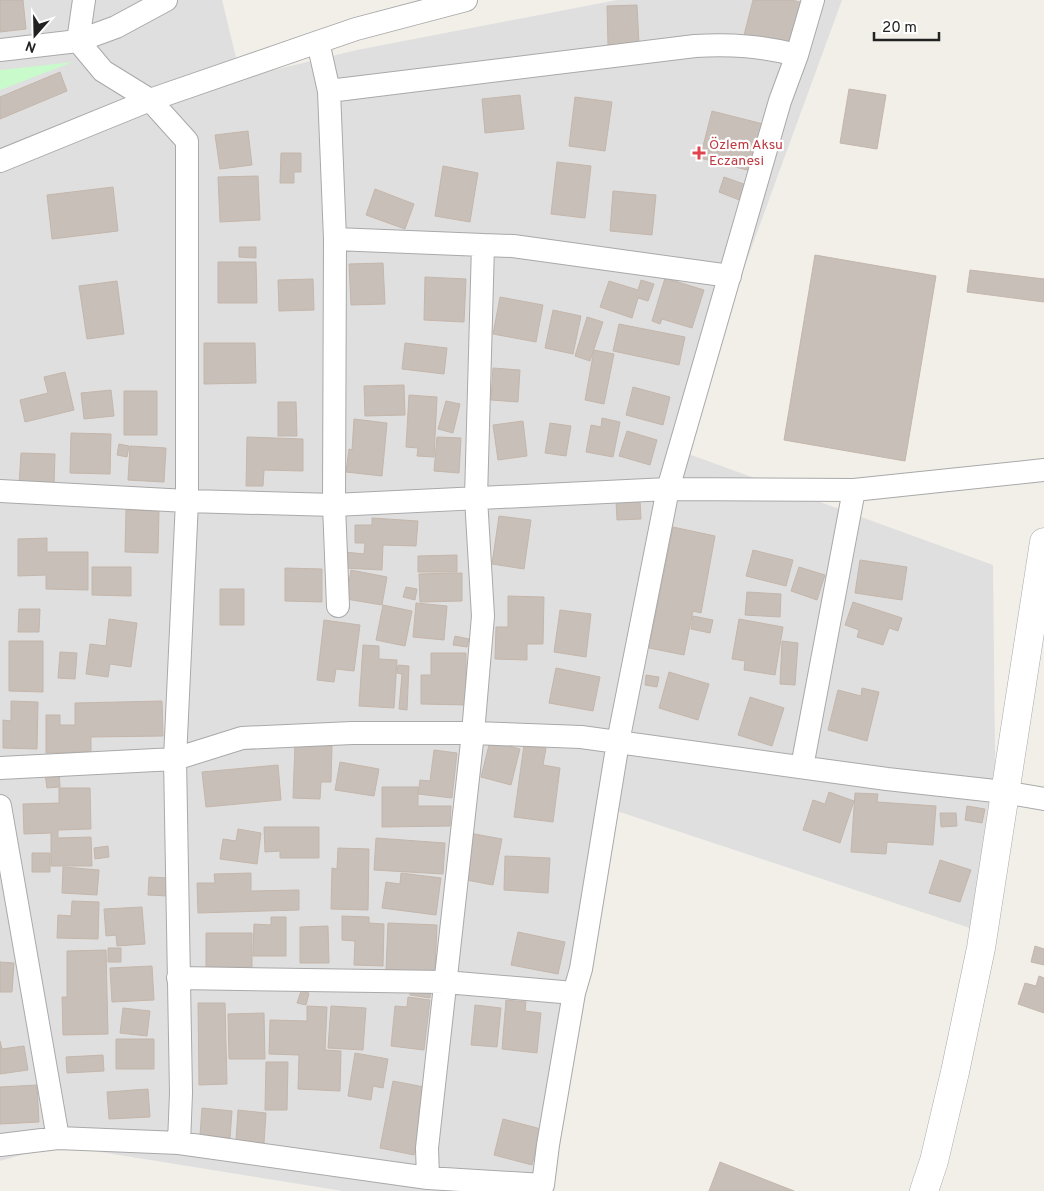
<svg xmlns="http://www.w3.org/2000/svg" width="1044" height="1191" font-family="Overpass,sans-serif">
<rect width="100%" height="100%" fill="#f2efe9"/>
<path fill="#e0dfdf" d="M0 0H222L241 78 357 50 617 0H842L736 290 683 452 993 565 997 937 614 810 552 1191H343L57 1145 0 1161Z"/>
<path fill="#c8facc" d="M73 62 8 87 0 90V70Z"/>
<path fill="#c7bfb8" stroke="#c4b6ab" d="M0 0H23L26 29 0 32Z
M753 0H792L807 4 795 53 743 39Z
M637 5 639 44 608 45 607 6Z
M60 72 67 91 0 119V97Z
M849 89 886 95 877 149 840 143Z
M520 95 524 129 485 133 482 99Z
M575 97 612 102 605 151 569 146Z
M712 111 767 125 755 172 700 158Z
M248 131 252 165 220 169 215 135Z
M281 153H301V172H294V183H280Z
M557 162 591 166 585 218 551 214Z
M443 166 478 173 470 222 435 216Z
M258 176 260 220 220 222 218 177Z
M724 177 752 187 747 203 719 192Z
M113 187 118 231 52 239 47 195Z
M375 189 414 204 405 229 366 215Z
M613 191 656 195 652 235 610 231Z
M239 247H256V258L239 257Z
M815 255 936 276 905 461 784 440Z
M218 262H256L257 303H218Z
M383 263 385 304 351 305 349 264Z
M970 270 1044 279V302L967 292Z
M425 277 466 279 464 322 424 320Z
M665 278 704 290 692 328 662 319 660 324 652 321Z
M313 279 314 310 279 311 278 280Z
M641 280 654 284 648 301 638 298 632 318 600 307 609 281 638 290Z
M117 281 124 334 87 339 79 286Z
M500 297 543 305 536 342 493 334Z
M553 310 581 316 573 354 545 348Z
M587 317 603 322 590 361 575 356Z
M619 324 685 337 679 365 613 351Z
M204 343H255L256 383 204 384Z
M405 343 447 348 444 374 402 369Z
M594 350 614 354 604 404 585 400Z
M493 368 520 370 518 402 491 400Z
M65 372 74 410 25 422 20 400 48 393 44 377Z
M404 385 405 415 365 416 364 386Z
M633 387 670 397 663 425 626 415Z
M111 390 114 416 84 419 81 393Z
M124 391H157V435H124Z
M409 395 437 397 434 457 417 456 418 448 406 447Z
M446 401 460 404 453 433 438 429Z
M278 402H296L297 436H278Z
M602 418 620 422 613 457 586 452 591 425 601 427Z
M354 419 387 423 382 476 346 472 349 449 352 450Z
M523 421 527 456 498 460 493 425Z
M550 423 571 426 566 456 545 453Z
M627 431 657 440 650 465 619 456Z
M71 433 111 434 110 474 70 473Z
M247 437 303 439V471L264 470 263 486H246Z
M437 437 461 438 459 473 434 471Z
M119 444 129 446 127 457 117 455Z
M130 446 166 448 164 482 128 480Z
M21 453 55 454 54 487 19 486Z
M640 500 641 519 617 520 616 501Z
M126 510 159 511 158 553 125 552Z
M499 516 531 520 524 569 492 564Z
M372 518 418 521 416 546 383 545 382 570 344 568 345 552 364 554 365 543H355V525H372Z
M673 527 715 536 701 613 693 611 684 655 649 648Z
M47 538V552H88V590L46 589V575L18 576V539Z
M753 550 793 560 786 586 746 576Z
M457 555V572H418V556Z
M860 560 907 567 902 600 855 593Z
M92 567H131V596L92 595Z
M799 567 825 575 817 600 791 591Z
M285 568 322 569V602L285 601Z
M351 570 387 577 382 605 346 599Z
M462 573V601L420 602 419 574Z
M406 587 417 589 415 600 403 597Z
M220 589H244V625H220Z
M747 592 781 594 780 617 745 615Z
M508 596 544 597 543 644H527V660L495 659 496 627H508Z
M853 602 902 618 898 631 889 628 883 645 857 637 859 630 845 625Z
M416 603 447 606 444 640 413 637Z
M383 605 412 611 405 646 376 640Z
M19 609H40L39 632H18Z
M560 610 591 614 586 657 554 652Z
M693 616 713 620 710 633 691 629Z
M109 619 137 623 131 667 110 664 108 677 86 674 90 644 106 646Z
M739 619 783 627 775 675 744 670 745 661 732 659Z
M324 620 360 625 354 671 336 669 334 682 317 680Z
M455 636 469 639 467 647 453 645Z
M9 641H43V692L9 691Z
M782 641 798 643 795 685 780 684Z
M363 645 379 646V659L397 660 394 708 359 706Z
M60 652 77 653 75 679 58 678Z
M431 653H466V705L421 704V675H431Z
M398 665 409 666 407 710 399 709 402 674 397 673Z
M556 668 600 677 593 711 549 703Z
M669 672 709 684 698 720 659 708Z
M646 675 659 677 657 687 645 685Z
M862 688 879 692 867 741 828 730 838 690 861 696Z
M750 697 784 708 772 746 738 735Z
M11 701 38 702 37 749 3 748V720L11 721Z
M162 701 163 736 91 737V752L46 753V715H60V725H75V703Z
M490 741 520 749 511 785 481 777Z
M295 744 332 746 331 782H321L320 799 293 798Z
M524 745 546 748 543 765 560 768 553 822 514 817Z
M434 750 457 753 452 798 418 794 420 780 430 781Z
M340 762 379 769 374 796 335 790Z
M278 765 281 800 206 807 202 772Z
M59 772 60 787 47 788 45 774Z
M382 787H418V806H451L450 826 382 827Z
M59 788H90L91 829 58 830V838L91 837 92 866H51V833L24 834 23 804 59 803Z
M829 792 854 801 840 843 803 830 813 800 825 804Z
M855 793 878 794 877 802 936 806 933 845 887 842 886 854 851 852Z
M967 806 985 809 982 823 965 820Z
M940 813H956L957 826 941 827Z
M264 827H319V858H280V851L265 852Z
M238 829 261 833 257 864 220 859 223 839 236 841Z
M469 833 502 839 493 885 461 879Z
M376 838 445 843 443 874 374 870Z
M108 846 109 857 95 859 94 848Z
M338 848 369 849 368 910 331 909 332 868 337 869Z
M32 853H50V872H32Z
M505 856 550 858 548 893 504 890Z
M940 860 971 870 960 902 929 893Z
M63 867 99 870 97 895 62 893Z
M251 873V891L299 890V910L198 913 197 883H215L214 874Z
M401 873 441 878 436 915 382 908 386 882 400 884Z
M149 877 169 878 168 896 148 895Z
M72 901 99 902 98 939 57 938 58 915 71 916Z
M142 907 145 944 117 946 116 935 106 936 104 909Z
M342 916 369 917V923L384 924 383 966 354 965 355 941 342 940Z
M271 917H286V956H253L254 924 271 925Z
M388 923 437 925 435 972 386 970Z
M328 926 329 963H300V927Z
M518 932 565 942 558 974 511 965Z
M206 933H252V967H206Z
M1035 946 1044 949V965L1031 962Z
M108 948H121V962H108Z
M106 950 108 1034 63 1035 62 997H67V951Z
M0 962 14 963 12 992H0Z
M152 966 154 1000 112 1002 110 968Z
M1039 976 1044 978V1013L1018 1004 1025 983 1036 986Z
M411 985 431 987 430 998 410 995Z
M301 991 309 993 306 1005 297 1003Z
M408 997 430 1000 424 1050 391 1046 395 1006 407 1007Z
M506 1000 526 1002 525 1011 541 1013 537 1053 502 1049Z
M198 1003H225L227 1084 199 1085Z
M475 1005 501 1008 497 1047 471 1045Z
M307 1006 327 1007 325 1050 341 1051 340 1091 298 1089 299 1055 269 1054 270 1020 307 1021Z
M331 1006 366 1008 363 1050 328 1048Z
M123 1008 150 1011 147 1036 120 1033Z
M264 1013 265 1059H229L228 1014Z
M116 1039H154V1069H116Z
M0 1041 2 1049 24 1046 28 1070 0 1074Z
M355 1053 388 1059 383 1088 373 1086 371 1100 348 1096Z
M103 1055 104 1071 67 1073 66 1057Z
M266 1062H288L287 1110H265Z
M393 1081 424 1087 418 1113 422 1114 414 1155 380 1148Z
M37 1085 39 1122 0 1124V1087Z
M148 1089 150 1117 109 1119 107 1092Z
M202 1108 232 1111 230 1138 200 1135Z
M238 1110 266 1113 264 1143 236 1141Z
M503 1119 541 1129 532 1165 494 1155Z
M720 1162 794 1191H709Z"/>
<g fill="none" stroke-linecap="round" stroke-linejoin="round">
<g stroke="#a9a9a9" stroke-width="24">
<path id="minor" d="M84 0 78 41 103 71 150 100 187 141V501L175 759 181 1093 179 1143 428 1178 543 1185 548 1145 574 993 581 969 618 742 668 489 780 101 797 55 813 0
M318 42 329 91 335 239 334 505 338 606
M0 50 78 41 116 27 166 0
M329 91 695 46C732 44 761 46 797 55
M0 161 150 100 318 42 356 29 466 0
M335 239 483 245
M0 491 187 501 334 505 668 489 854 490 1044 470
M802 767 854 490
M0 768 175 759 242 738 352 733H473L581 737 887 779 1004 792 1044 799
M0 806 58 1138
M178 978 445 982 574 993
M0 1145 58 1138 179 1143
M428 1178 427 1148 473 733 483 616 476 498 483 245 513 246 730 276"/>
</g>
<g stroke="#a9a9a9" stroke-width="29">
<path id="tertiary" d="M924 1191 934 1161 955 1072 981 948 1044 542"/>
</g>
<use href="#minor" stroke="#fff" stroke-width="22"/>
<use href="#tertiary" stroke="#fff" stroke-width="28"/>
</g>
<path fill="#e0444e" stroke="#fff" stroke-width="2" d="M696.5 145.5h5v5h5v5h-5v5h-5v-5h-5v-5h5z"/>
<g text-anchor="middle" dominant-baseline="central" stroke-width="4.5" stroke-linejoin="round" paint-order="stroke">
<g font-size="14" fill="#be3a42" stroke="#fff" text-anchor="start">
<text x="709" y="145">Özlem Aksu<tspan x="709" dy="16">Eczanesi</tspan></text>
</g>
</g>
<g transform="translate(35 35) rotate(200)" stroke="#ffffff" stroke-width="4" paint-order="stroke">
<path d="M0-4L9 19L0 12L-9 19Z" fill="#222222"/>
<text y="-8" font-size="14" font-weight="bold" text-anchor="middle" fill="#222222">N</text>
</g>
<path d="M874 32v8h65v-8" fill="none" stroke="#222222" stroke-width="2.5"/>
<text x="882" y="32" font-size="15" fill="#222222" stroke="#ffffff" stroke-width="4" paint-order="stroke">20 m</text>
</svg>
